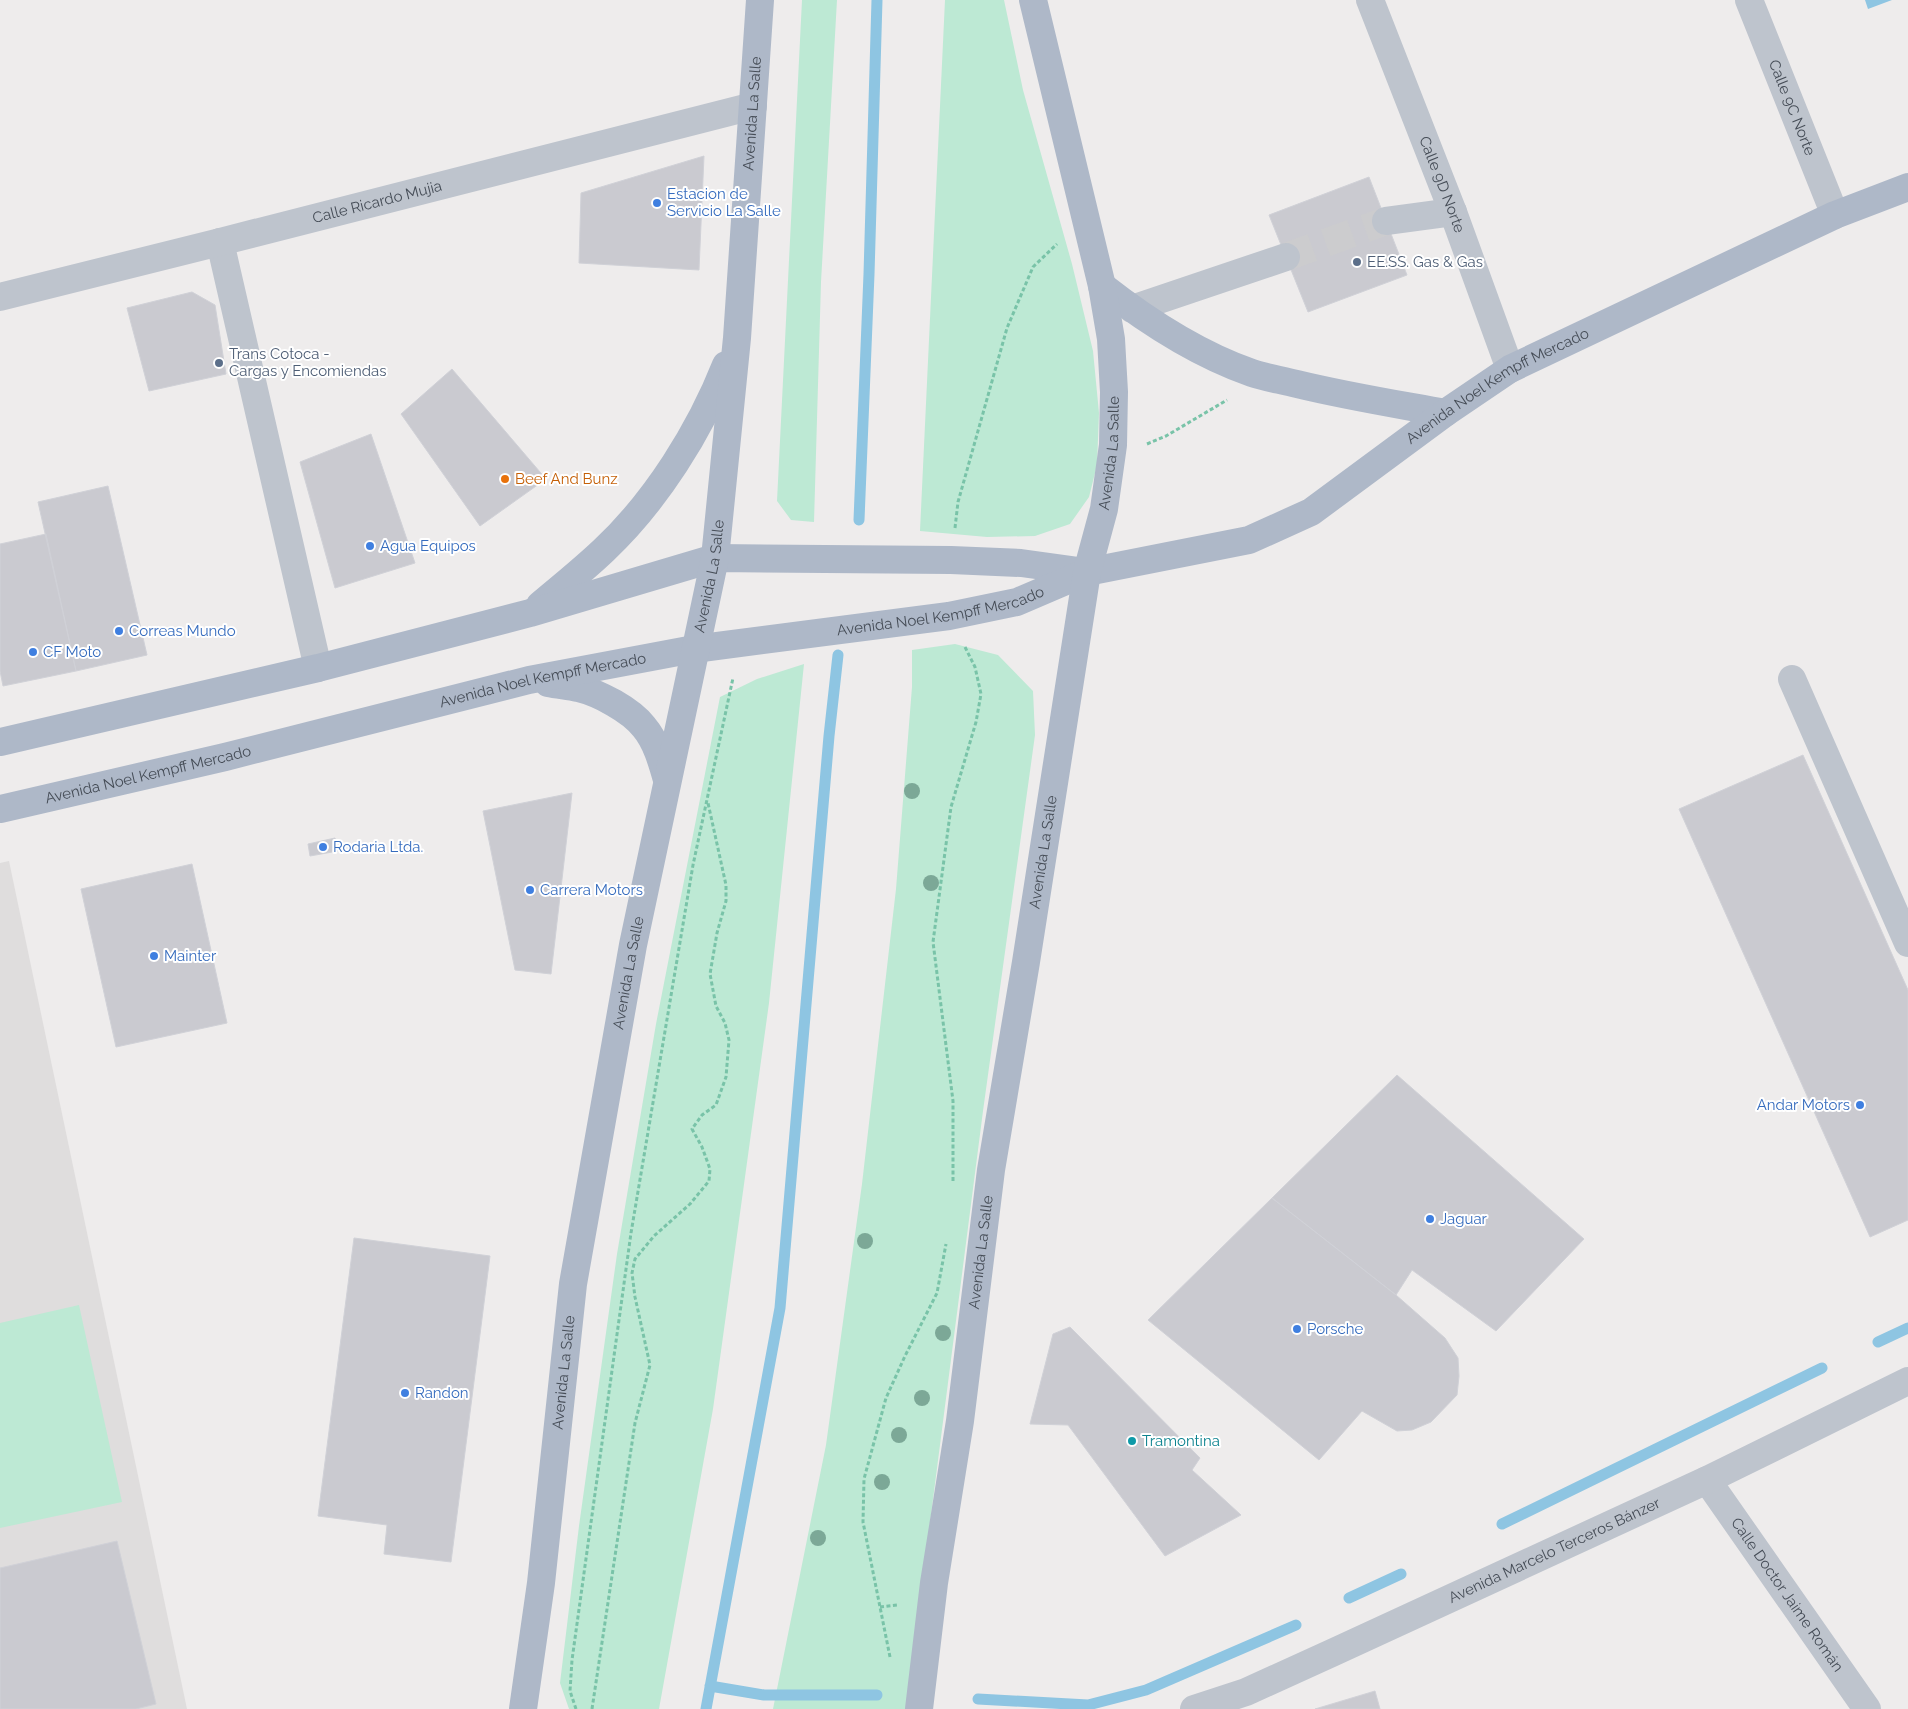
<svg xmlns="http://www.w3.org/2000/svg" width="1908" height="1709" font-family="Raleway,sans-serif">
<defs>
<pattern id="water-ripples" width="26" height="14" patternUnits="userSpaceOnUse" patternTransform="scale(1.25)"><rect width="26" height="14" fill="#8ec5e2"/><path d="M2 4q2-2 4 0t4 0M15 11q2-2 4 0t4 0" fill="none" stroke="#76a2ba"/></pattern>
</defs>
<rect width="100%" height="100%" fill="#eeecec"/>
<path fill="#dfdddd" d="M9 861 187 1709H0V863Z"/>
<path fill="#bde9d4" d="M802 0H837L821 282 814 522 791 520 777 501Z
M945 0H1004L1023 90 1072 264 1093 351 1099 413 1097 465 1089 497 1070 524 1035 536 987 537 920 531Z
M955 644 998 655 1033 691 1035 735 983 1111 906 1709H773L826 1445 862 1184 896 889 912 687V650Z
M804 664 769 1003 713 1409 659 1709H569L560 1683 579 1526 617 1254 656 1024 720 697 757 679Z
M79 1305 122 1502 0 1528V1323Z"/>
<path fill="url(#water-ripples)" d="M1865 0H1892L1868 9Z"/>
<g fill="none" stroke-linecap="round" stroke-linejoin="round">
<path stroke="#8ec5e2" stroke-width="11" d="M859 520 869 274 877 0
M1878 1342 1908 1328
M1502 1524 1822 1368
M1349 1598 1401 1574
M710 1686 764 1695H877
M978 1699 1088 1705 1146 1690 1296 1625
M706 1709 780 1308 829 736 838 655"/>
</g>
<path fill="#cacad0" stroke="#d0d1d7" d="M704 156 699 270 579 263 581 193Z
M1369 177 1407 275 1308 312 1269 215Z
M192 292 215 305 226 374 149 391 127 308Z
M452 369 546 479 480 526 401 414Z
M371 434 415 563 335 588 300 462Z
M108 486 147 655 76 671 38 502Z
M46 534 76 671 3 686 0 671V544Z
M1803 755 1908 990V1220L1870 1237 1679 809Z
M572 793 551 974 515 970 483 811Z
M335 838 338 851 310 856 308 844Z
M192 864 227 1023 116 1047 81 889Z
M1397 1075 1584 1239 1496 1331 1412 1270 1396 1295 1272 1198Z
M1272 1198 1396 1295 1445 1338 1458 1358 1459 1376 1457 1395 1431 1422 1412 1430 1397 1431 1362 1411 1319 1460 1148 1320Z
M354 1238 490 1256 451 1562 384 1554 387 1525 318 1516Z
M1070 1327 1200 1458 1192 1470 1241 1515 1165 1556 1068 1425 1030 1424 1053 1334Z
M117 1541 156 1704 136 1709H0V1568Z
M1375 1691 1380 1709H1315Z"/>
<g fill="none" stroke-linecap="round" stroke-linejoin="round">
<path stroke="#ccccce" stroke-width="28" stroke-dasharray="28 14" stroke-linecap="butt" d="M1286 257 1386 221"/>
<path stroke="#79c3a8" stroke-width="3" stroke-dasharray="4 2.5" stroke-linecap="butt" d="M1147 444 1166 436 1227 400
M955 528 958 502 1007 328 1033 267 1057 244
M953 1181V1101L933 942 951 807 976 722 981 694 975 667 965 647
M880 1607 897 1605
M890 1657 863 1522 864 1479 886 1398 905 1356 937 1293 946 1244
M576 1709 570 1691 572 1660 631 1233 693 865 733 678
M592 1709 635 1423 650 1365 635 1297 632 1273 635 1259 654 1236 690 1204 709 1181 710 1169 702 1147 692 1129 702 1115 716 1105 726 1077 729 1040 725 1023 716 1006 710 974 717 933 726 901V885L708 803"/>
<g stroke="#bec4cd" stroke-width="28">
<path id="s1" d="M1370 0 1453 212 1510 369"/>
<path id="s2" d="M1749 0 1835 215"/>
<path d="M1386 221 1453 212"/>
<path d="M220 242 318 668"/>
<path id="s3" d="M0 297 220 242 753 106"/>
<path d="M1132 309 1286 257"/>
<path d="M1792 679 1908 943"/>
<path id="s4" d="M1707 1480 1867 1709"/>
<path id="s5" d="M1194 1709 1246 1692 1334 1652 1707 1480 1908 1381"/>
</g>
<g stroke="#aeb8c8" stroke-width="28">
<path d="M1102 286C1148 322 1197 354 1252 373 1267 378 1282 380 1297 384 1346 396 1396 404 1445 413"/>
<path d="M540 605C562 587 584 569 604 550 656 501 700 431 726 365"/>
<path d="M548 683C558 685 568 686 578 688 599 693 631 710 644 727 656 741 662 762 667 780"/>
<path d="M0 742 318 668 530 613 715 558 951 560 1021 563 1086 572"/>
<path id="s6" d="M0 809 225 757 529 680 694 649 949 616 1017 602 1087 572 1249 540 1311 512 1445 413 1510 369 1835 215 1908 187"/>
<path id="s7" d="M523 1709 541 1583 573 1284 633 945 715 558 737 338 760 0"/>
<path id="s8" d="M919 1709 934 1583 960 1421 991 1170 1026 962 1087 572 1104 509 1113 445 1114 392 1111 339 1102 286 1033 0"/>
</g>
</g>
<g fill="#7ca897">
<circle cx="912" cy="791" r="8"/>
<circle cx="931" cy="883" r="8"/>
<circle cx="865" cy="1241" r="8"/>
<circle cx="943" cy="1333" r="8"/>
<circle cx="922" cy="1398" r="8"/>
<circle cx="899" cy="1435" r="8"/>
<circle cx="882" cy="1482" r="8"/>
<circle cx="818" cy="1538" r="8"/>
</g>
<g fill="#3f7fe0" stroke="#fff" stroke-width="2">
<circle cx="657" cy="203" r="5"/>
<circle cx="370" cy="546" r="5"/>
<circle cx="119" cy="631" r="5"/>
<circle cx="33" cy="652" r="5"/>
<circle cx="323" cy="847" r="5"/>
<circle cx="530" cy="890" r="5"/>
<circle cx="154" cy="956" r="5"/>
<circle cx="1860" cy="1105" r="5"/>
<circle cx="1430" cy="1219" r="5"/>
<circle cx="1297" cy="1329" r="5"/>
<circle cx="405" cy="1393" r="5"/>
</g>
<g fill="#5c6f8a" stroke="#fff" stroke-width="2">
<circle cx="1357" cy="262" r="5"/>
<circle cx="219" cy="363" r="5"/>
</g>
<circle fill="#e8710a" stroke="#fff" stroke-width="2" cx="505" cy="479" r="5"/>
<circle fill="#0f9aa8" stroke="#fff" stroke-width="2" cx="1132" cy="1441" r="5"/>
<g text-anchor="middle" dominant-baseline="central" stroke-width="4" stroke-linejoin="round" paint-order="stroke">
<g font-size="15" fill="#464d57" stroke="#fff">
<text stroke="none"><textPath href="#s2" startOffset="116">Calle 9C Norte</textPath></text>
<text stroke="none"><textPath href="#s7" startOffset="1614">Avenida La Salle</textPath></text>
<text stroke="none"><textPath href="#s1" startOffset="198">Calle 9D Norte</textPath></text>
<text stroke="none"><textPath href="#s3" startOffset="389">Calle Ricardo Mujia</textPath></text>
<text stroke="none"><textPath href="#s6" startOffset="1574">Avenida Noel Kempff Mercado</textPath></text>
<text stroke="none"><textPath href="#s8" startOffset="1271">Avenida La Salle</textPath></text>
<text stroke="none"><textPath href="#s7" startOffset="1149">Avenida La Salle</textPath></text>
<text stroke="none"><textPath href="#s6" startOffset="962">Avenida Noel Kempff Mercado</textPath></text>
<text stroke="none"><textPath href="#s6" startOffset="558">Avenida Noel Kempff Mercado</textPath></text>
<text stroke="none"><textPath href="#s6" startOffset="152">Avenida Noel Kempff Mercado</textPath></text>
<text stroke="none"><textPath href="#s8" startOffset="866">Avenida La Salle</textPath></text>
<text stroke="none"><textPath href="#s7" startOffset="744">Avenida La Salle</textPath></text>
<text stroke="none"><textPath href="#s8" startOffset="461">Avenida La Salle</textPath></text>
<text stroke="none"><textPath href="#s7" startOffset="339">Avenida La Salle</textPath></text>
<text stroke="none"><textPath href="#s5" startOffset="394">Avenida Marcelo Terceros Bánzer</textPath></text>
<text stroke="none"><textPath href="#s4" startOffset="140">Calle Doctor Jaime Román</textPath></text>
</g>
<g font-size="15" fill="#366cbe" stroke="#fff" text-anchor="start">
<text x="667" y="194">Estacion de<tspan x="667" dy="17">Servicio La Salle</tspan></text>
<text x="380" y="546">Agua Equipos</text>
<text x="129" y="631">Correas Mundo</text>
<text x="43" y="652">CF Moto</text>
<text x="333" y="847">Rodaria Ltda.</text>
<text x="540" y="890">Carrera Motors</text>
<text x="164" y="956">Mainter</text>
<text x="1850" y="1105" text-anchor="end">Andar Motors</text>
<text x="1440" y="1219">Jaguar</text>
<text x="1307" y="1329">Porsche</text>
<text x="415" y="1393">Randon</text>
</g>
<g font-size="15" fill="#4e5e75" stroke="#fff" text-anchor="start">
<text x="1367" y="262">EE.SS. Gas &amp; Gas</text>
<text x="229" y="354">Trans Cotoca -<tspan x="229" dy="17">Cargas y Encomiendas</tspan></text>
</g>
<g font-size="15" fill="#c56008" stroke="#fff" text-anchor="start">
<text x="515" y="479">Beef And Bunz</text>
</g>
<g font-size="15" fill="#0d838f" stroke="#fff" text-anchor="start">
<text x="1142" y="1441">Tramontina</text>
</g>
</g>
</svg>
